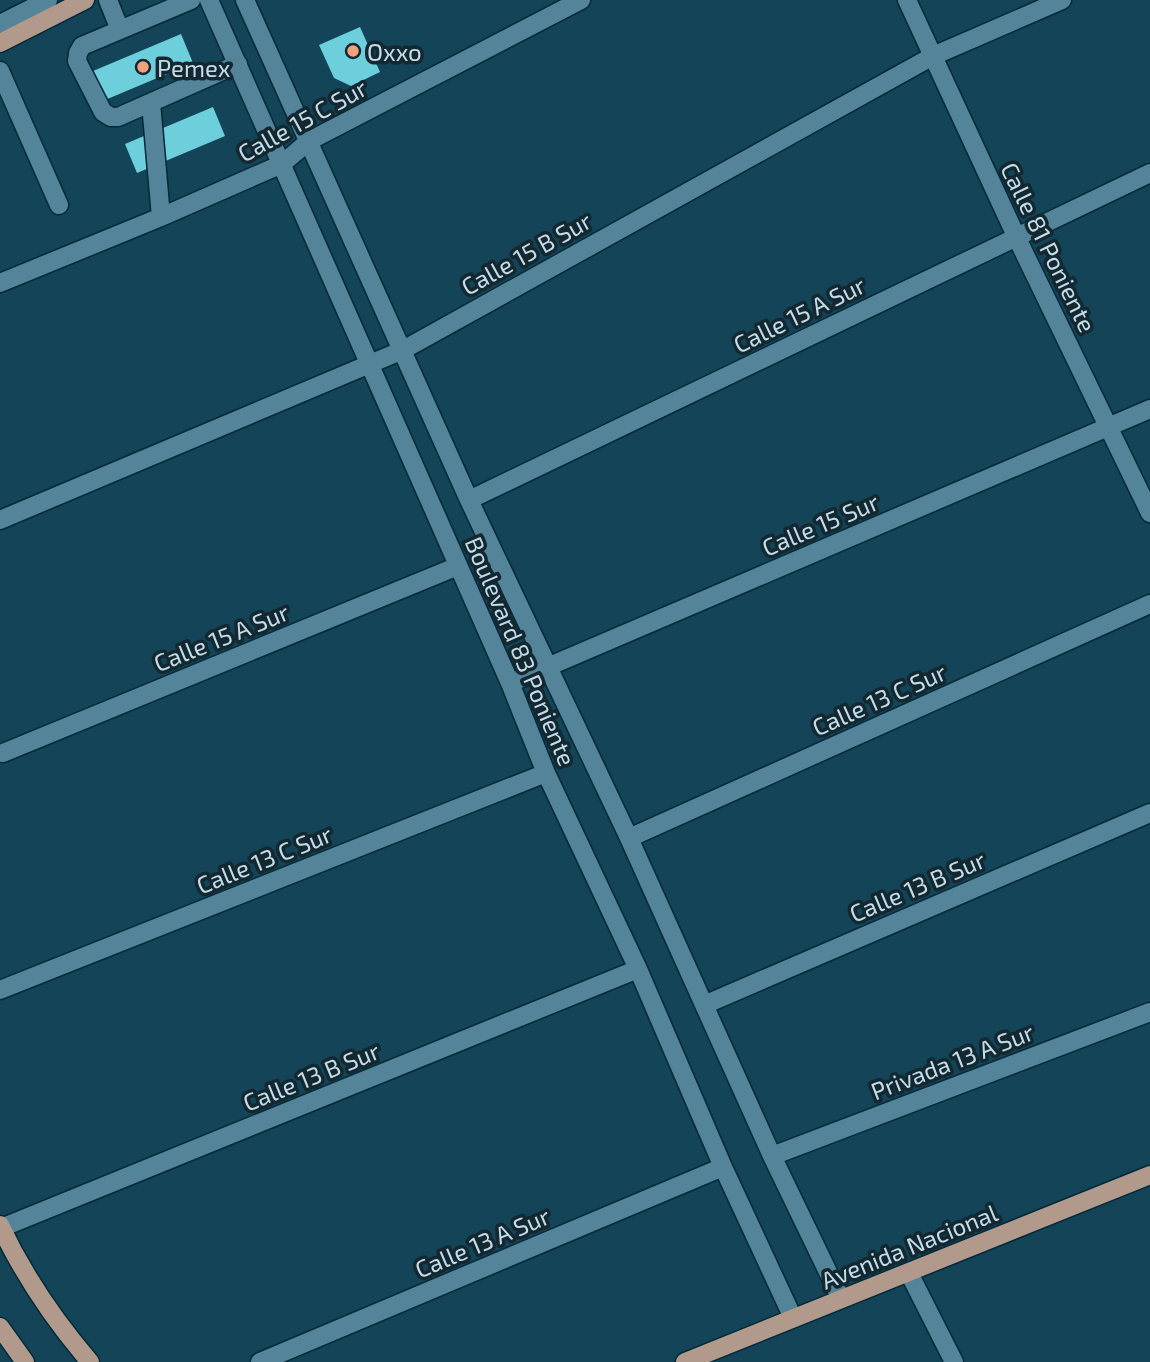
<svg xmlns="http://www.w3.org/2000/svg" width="1150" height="1362" font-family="'Exo 2',sans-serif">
<rect width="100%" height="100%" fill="#134457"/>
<path fill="#6dcedc" d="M360 27 380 72 351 86 334 78 319 45Z
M181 34 193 63 105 100 93 71Z
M213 107 225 136 137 173 125 144Z"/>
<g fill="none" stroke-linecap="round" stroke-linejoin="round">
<g stroke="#032938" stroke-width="21">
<path id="minor" d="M108 0 120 30
M191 0 82 46 78 53 77 61 103 112 111 117H118L238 64
M209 0 510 683 546 773 638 969 723 1167 793 1318
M245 0 469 500 629 838 772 1156 841 1299
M907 0 1016 236 1150 513
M0 24 48 0
M0 71 59 205
M151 103 161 217
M0 283 161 217 282 164 309 141 581 0
M469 500 1150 173
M0 520 403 350 933 56 1062 0
M510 683 1150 409
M3 753 458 566
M629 838 1150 604
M0 990 546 773
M704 1005 1150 813
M772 1156 1150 1012
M1 1228 638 969
M909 1273 954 1362
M260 1362 723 1167"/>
</g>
<g stroke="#032938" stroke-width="21">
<path id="major" d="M0 43 85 0
M0 1225C24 1276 54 1320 90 1362
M0 1327 25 1362
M685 1362 1150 1175"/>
</g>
<use href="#minor" stroke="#548499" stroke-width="18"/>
<use href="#major" stroke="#b19a8c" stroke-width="18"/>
</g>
<g fill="#f0a27a" stroke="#142831" stroke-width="2.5">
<circle cx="353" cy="51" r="7"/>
<circle cx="143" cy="67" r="7"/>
</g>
<g text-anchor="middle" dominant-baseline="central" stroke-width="7" stroke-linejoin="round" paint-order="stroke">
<g font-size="24" fill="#c5dde8" stroke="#142831" text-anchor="start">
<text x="367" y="51">Oxxo</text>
<text x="157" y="67">Pemex</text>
</g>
<g font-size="24" fill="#c5dde8" stroke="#142831">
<text transform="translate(302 120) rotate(-29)">Calle 15 C Sur</text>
<text transform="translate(1049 247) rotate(64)">Calle 81 Poniente</text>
<text transform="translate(526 253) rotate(-29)">Calle 15 B Sur</text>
<text transform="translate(799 314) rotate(-26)">Calle 15 A Sur</text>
<text transform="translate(820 524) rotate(-23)">Calle 15 Sur</text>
<text transform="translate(221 637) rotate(-22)">Calle 15 A Sur</text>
<text transform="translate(521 651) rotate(67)">Boulevard 83 Poniente</text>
<text transform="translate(879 699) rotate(-24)">Calle 13 C Sur</text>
<text transform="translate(264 859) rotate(-22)">Calle 13 C Sur</text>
<text transform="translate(917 886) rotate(-23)">Calle 13 B Sur</text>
<text transform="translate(952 1061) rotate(-21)">Privada 13 A Sur</text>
<text transform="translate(311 1076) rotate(-22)">Calle 13 B Sur</text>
<text transform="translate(482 1242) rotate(-23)">Calle 13 A Sur</text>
<text transform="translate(909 1246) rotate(-22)">Avenida Nacional</text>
</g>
</g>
</svg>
